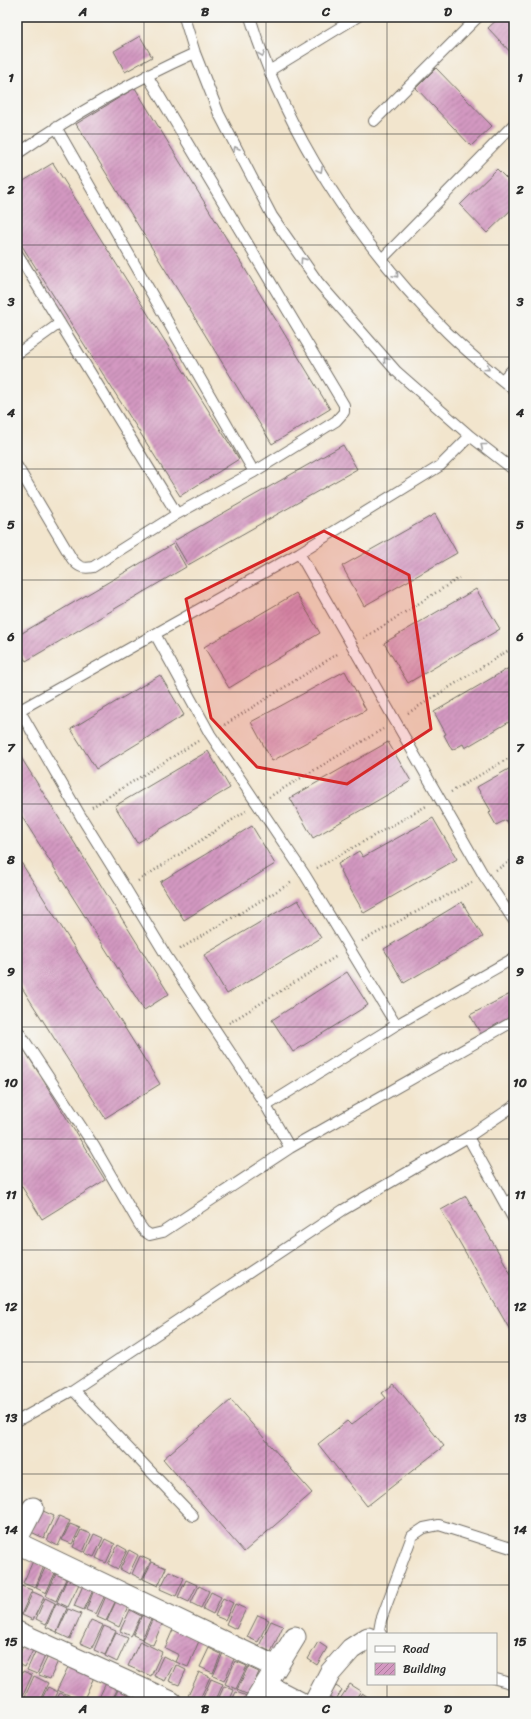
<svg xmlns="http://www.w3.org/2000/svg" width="531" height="1719" font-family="Sriracha,sans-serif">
<defs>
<pattern id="building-hatch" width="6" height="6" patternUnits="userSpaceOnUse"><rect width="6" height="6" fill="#d398c1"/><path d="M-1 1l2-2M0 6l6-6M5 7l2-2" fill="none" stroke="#ab7c9d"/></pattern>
</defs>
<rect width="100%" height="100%" fill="#f6f6f2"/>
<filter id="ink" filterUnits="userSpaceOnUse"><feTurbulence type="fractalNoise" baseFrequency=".025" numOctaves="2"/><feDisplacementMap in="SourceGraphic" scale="8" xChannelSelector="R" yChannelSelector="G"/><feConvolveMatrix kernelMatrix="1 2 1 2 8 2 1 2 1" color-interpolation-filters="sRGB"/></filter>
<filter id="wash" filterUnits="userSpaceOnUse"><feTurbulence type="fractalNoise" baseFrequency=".012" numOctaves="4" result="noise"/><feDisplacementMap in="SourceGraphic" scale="16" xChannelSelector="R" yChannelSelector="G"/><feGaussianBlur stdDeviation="0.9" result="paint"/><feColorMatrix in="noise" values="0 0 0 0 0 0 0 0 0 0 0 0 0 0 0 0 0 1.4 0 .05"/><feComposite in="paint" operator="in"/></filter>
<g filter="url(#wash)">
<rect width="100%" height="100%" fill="#f2e5cd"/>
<g id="blocks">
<path fill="url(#building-hatch)" d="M500 17H514V56L488 28Z
M140 36 152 57 125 72 114 51Z
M436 68 492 126 471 146 416 88Z
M135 88 330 409 272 444 76 124Z
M53 163 239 459 180 496 17 238V185Z
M497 169 514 186V207L487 233 460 205Z
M343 445 357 469 188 565 174 541Z
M435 514 457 553 364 606 342 566Z
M173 544 186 567 26 661 17 647V636Z
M476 589 500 629 408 683 384 643Z
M296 593 320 633 229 688 204 647Z
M514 665V719L465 748 463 744 452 750 444 735 446 734 434 712Z
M345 671 366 710 272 761 251 722Z
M160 675 184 715 96 769 71 729Z
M388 742 411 781 313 838 290 798Z
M17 751 169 994 144 1010 17 809Z
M208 751 230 788 137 843 115 806Z
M514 766V821L509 824 506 820 496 825 489 813 491 811 477 787Z
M433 818 457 859 364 913 340 871 341 870 338 864 359 851 363 857Z
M252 826 275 864 184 920 160 882Z
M17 856 160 1084 105 1118 17 980Z
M298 900 321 938 227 994 204 955Z
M462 902 483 937 404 983 384 949Z
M347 972 368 1005 293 1052 272 1020Z
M514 992V1018L482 1036 470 1015Z
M17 1038 105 1180 42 1219 17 1179Z
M466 1196 514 1279V1337L441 1210Z
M394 1384 444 1446 367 1506 318 1444 347 1421 351 1425 386 1398 382 1393Z
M231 1400 312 1493 244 1552 163 1459Z
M41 1510 54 1516 44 1538 31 1532Z
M59 1516 70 1521 58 1546 47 1540Z
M70 1524 80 1528 72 1544 62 1540Z
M81 1530 91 1534 83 1552 73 1547Z
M94 1534 103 1538 94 1557 85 1553Z
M105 1539 115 1544 106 1563 96 1558Z
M118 1545 127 1550 118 1569 108 1564Z
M129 1550 138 1555 129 1574 120 1569Z
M140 1556 151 1561 142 1579 132 1574Z
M33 1561 44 1566 35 1588 23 1583Z
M152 1562 166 1568 158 1586 143 1579Z
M45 1568 55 1573 46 1593 36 1588Z
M169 1571 184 1578 176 1596 160 1589Z
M56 1574 66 1579 56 1601 46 1596Z
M67 1579 79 1584 68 1607 57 1602Z
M186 1580 197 1585 189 1602 178 1597Z
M84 1583 94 1588 84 1610 74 1606Z
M21 1586 32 1590 21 1615 17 1613V1594Z
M199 1586 209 1591 201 1608 191 1603Z
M94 1590 105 1595 96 1614 86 1610Z
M33 1592 44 1597 33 1620 22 1615Z
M211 1592 221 1597 213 1614 203 1609Z
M106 1596 116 1600 106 1621 97 1617Z
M45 1598 55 1603 46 1624 36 1619Z
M223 1598 233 1603 225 1620 215 1616Z
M116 1601 128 1606 119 1627 107 1621Z
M56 1603 67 1608 57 1632 46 1627Z
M235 1604 246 1609 236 1629 226 1624Z
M68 1609 81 1614 70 1639 57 1633Z
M130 1610 141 1616 131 1636 120 1631Z
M142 1615 151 1619 142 1639 133 1635Z
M258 1615 269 1620 258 1642 247 1637Z
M91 1620 103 1625 92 1648 80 1643Z
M152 1620 162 1624 153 1645 143 1640Z
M271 1621 283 1626 271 1652 259 1646Z
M104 1626 116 1631 105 1655 94 1650Z
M174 1627 199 1641 188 1667 176 1662 179 1655 165 1648Z
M116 1633 128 1638 117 1662 105 1656Z
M140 1641 162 1652 151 1676 128 1666Z
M318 1642 327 1648 317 1665 308 1659Z
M24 1644 34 1648 25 1667 17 1663V1659Z
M209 1648 221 1654 213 1673 200 1667Z
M36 1650 46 1654 37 1674 27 1670Z
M223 1653 234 1659 224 1681 213 1676Z
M48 1656 58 1661 50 1679 39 1675Z
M163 1656 175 1662 165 1681 154 1676Z
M235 1661 247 1666 236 1689 225 1684Z
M70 1663 82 1669 80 1673 83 1669 95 1675 83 1701 57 1690Z
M176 1665 186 1670 179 1685 169 1681Z
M248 1667 259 1672 249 1695 237 1690Z
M23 1671 32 1675 21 1700 17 1699V1684Z
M199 1672 210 1677 199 1701 188 1696Z
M34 1676 48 1683 39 1702H24L23 1701Z
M211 1679 223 1684 215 1702H201Z
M106 1683 118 1688 111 1702H97Z
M350 1684 361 1691 353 1702H338Z
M224 1686 234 1690 229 1702H217Z
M336 1686 342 1690 335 1701 329 1697Z
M48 1687 58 1692 53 1702H40Z
M119 1688 130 1693 125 1702H112Z
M236 1692 247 1696 244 1702H231Z
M60 1693 69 1697 67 1702H55Z
M362 1693 371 1699 369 1702H355Z
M130 1694 140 1699 139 1702H126Z"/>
</g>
</g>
<g filter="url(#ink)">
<use href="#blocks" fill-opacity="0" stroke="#716c64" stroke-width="1"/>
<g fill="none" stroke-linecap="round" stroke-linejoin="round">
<g stroke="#716c64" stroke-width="12">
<path id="lane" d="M184 17 195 53 219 114 272 216 318 282 396 371 470 436 514 470
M250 17C285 132 357 241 441 326 463 349 489 370 514 390
M269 71 357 17
M374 121 478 17
M56 127 254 472
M17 154C73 115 132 81 195 53
M17 253 177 514
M382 259 514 124
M17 354 60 323
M502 380 514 368
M17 466 72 559C78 567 83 569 93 567L177 514 254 472 336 421 344 412V405L147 75
M299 553 484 876 514 921
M155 634 210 734 305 875 396 1025
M17 706 80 815 126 889 167 957 266 1106 290 1148
M20 710 299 553 440 466 470 436
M17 1029 94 1146 139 1224 144 1231 150 1235 163 1232 290 1148 514 1021
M266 1106 396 1025 514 958
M468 1137 514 1220
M505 1203 514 1198
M73 1390 193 1516
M17 1421 73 1390 343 1210 468 1137 514 1106
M381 1634 379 1631 381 1620 412 1536 424 1528 439 1525 514 1549
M496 1679 514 1684"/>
</g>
<g stroke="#716c64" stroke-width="23">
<path id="street" d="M17 1539 33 1508
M17 1543 276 1667
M17 1632 171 1702
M266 1685 299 1702
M255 1702 295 1637
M315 1702 330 1673 351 1649 368 1638"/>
</g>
<path stroke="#716c64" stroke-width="2.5" stroke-dasharray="1 3" stroke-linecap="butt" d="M364 638 459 578
M408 713 514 647
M221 727 339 653
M451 792 514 755
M269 797 383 729
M92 807 198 741
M317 868 428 805
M496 870 514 859
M138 881 246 811
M362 941 472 882
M180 949 292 882
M229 1023 337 956"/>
<use href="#lane" stroke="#fff" stroke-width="10"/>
<use href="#street" stroke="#fff" stroke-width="21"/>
</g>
<defs><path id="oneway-chevron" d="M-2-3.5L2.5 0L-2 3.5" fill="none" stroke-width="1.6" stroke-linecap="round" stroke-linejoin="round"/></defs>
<g stroke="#a0a0a0">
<use href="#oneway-chevron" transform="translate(262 54) rotate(70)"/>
<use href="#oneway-chevron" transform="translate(236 149) rotate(-117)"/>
<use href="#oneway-chevron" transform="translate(320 170) rotate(62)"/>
<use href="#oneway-chevron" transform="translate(303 260) rotate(-125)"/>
<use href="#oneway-chevron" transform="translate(396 275) rotate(49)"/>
<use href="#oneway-chevron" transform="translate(386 360) rotate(-131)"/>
<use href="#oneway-chevron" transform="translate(487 368) rotate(40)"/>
<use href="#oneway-chevron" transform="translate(483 446) rotate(-141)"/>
</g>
</g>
<path fill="#d62828" fill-opacity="0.2" stroke="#d62828" stroke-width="3" stroke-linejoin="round" d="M324 531 409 575 431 729 347 784 257 767 211 718 186 599Z"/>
<path fill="none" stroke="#2b2b2b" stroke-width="1" stroke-opacity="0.55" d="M144 17V1702M266 17V1702M387 17V1634M17 134H514M17 245H514M17 357H514M17 469H514M17 580H514M17 692H514M17 804H514M17 915H514M17 1027H514M17 1139H514M17 1250H514M17 1362H514M17 1474H514M17 1585H514M387 1684V1702"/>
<rect width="531" height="1719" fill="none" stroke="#f6f6f2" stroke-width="44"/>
<rect x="367" y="1633" width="130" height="52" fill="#f6f6f2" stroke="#a5a5a2"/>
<rect x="375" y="1646" width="20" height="6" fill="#ffffff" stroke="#a5a5a2"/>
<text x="403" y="1653" font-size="12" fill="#2b2b2b">Road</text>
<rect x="375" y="1663" width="20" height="12" fill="url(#building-hatch)" stroke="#a5a5a2"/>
<text x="403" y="1673" font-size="12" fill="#2b2b2b">Building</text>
<rect x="22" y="22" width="487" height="1675" fill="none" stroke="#2b2b2b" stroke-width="1.5"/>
<g font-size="13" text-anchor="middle" font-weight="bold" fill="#2b2b2b">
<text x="83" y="16">A</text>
<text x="205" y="16">B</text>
<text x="326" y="16">C</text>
<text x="448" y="16">D</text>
<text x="11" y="82">1</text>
<text x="520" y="82">1</text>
<text x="11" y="194">2</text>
<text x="520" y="194">2</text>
<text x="11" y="306">3</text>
<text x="520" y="306">3</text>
<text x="11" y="417">4</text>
<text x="520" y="417">4</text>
<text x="11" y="529">5</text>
<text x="520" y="529">5</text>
<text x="11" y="641">6</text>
<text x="520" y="641">6</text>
<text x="11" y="752">7</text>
<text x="520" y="752">7</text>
<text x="11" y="864">8</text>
<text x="520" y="864">8</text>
<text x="11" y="976">9</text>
<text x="520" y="976">9</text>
<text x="11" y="1087">10</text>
<text x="520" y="1087">10</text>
<text x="11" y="1199">11</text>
<text x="520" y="1199">11</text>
<text x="11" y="1311">12</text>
<text x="520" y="1311">12</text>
<text x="11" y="1422">13</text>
<text x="520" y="1422">13</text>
<text x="11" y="1534">14</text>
<text x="520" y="1534">14</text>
<text x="11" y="1646">15</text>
<text x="520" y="1646">15</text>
<text x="83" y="1713">A</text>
<text x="205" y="1713">B</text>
<text x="326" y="1713">C</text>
<text x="448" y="1713">D</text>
</g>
</svg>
